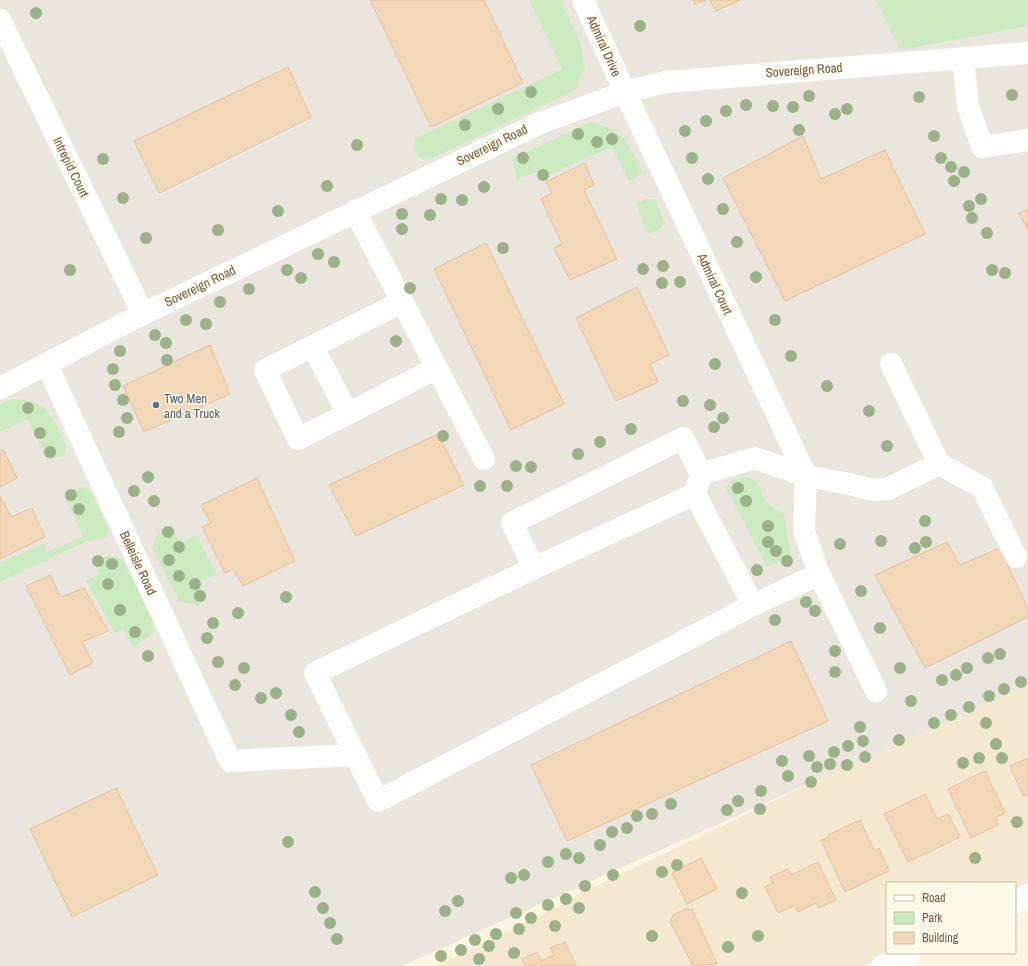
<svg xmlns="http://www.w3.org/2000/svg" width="1028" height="966" font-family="'Archivo Narrow',sans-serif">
<rect width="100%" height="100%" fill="#fdf5e2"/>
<path fill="#f4e8d0" d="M1028 682V885L1015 892V883H887V953H891L865 966H437L563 904 562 902 729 823 916 732Z"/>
<path fill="#ebe6dd" d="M0 0H1028V685L402 966H0Z"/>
<path fill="#cceac0" d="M529 0H560L581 44 585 68 575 90 431 159 421 158 415 152V139L562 69Z
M876 0H1028V26L900 50Z
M591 122C627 131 626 141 643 171L636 178 629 181 612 147 544 177 541 170 517 180 512 159Z
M646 199H655L665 223 660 229 648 234 636 205Z
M11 399C49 400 52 416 67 447L63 456 47 460 28 419 0 432V404Z
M747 477 756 481 766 502 784 515 791 556 767 567 726 487 736 478Z
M82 487 90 490 109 530 106 537 85 542 0 582V563L44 543 48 552 83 536 64 496 65 492Z
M171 525 181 543 196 535 217 575 198 581 207 600 198 605 180 602 152 548 158 532Z
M111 556 123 560 153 622 152 635 133 646 123 629 115 633 86 581 100 573 94 558Z"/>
<path fill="#f3d7b9" stroke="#e6bf99" d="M370 0H484L523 83 431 127Z
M693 0H706L695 4Z
M709 0H740L716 11Z
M288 67 311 117 159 193 134 141Z
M803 136 821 179 885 150 925 234 785 301 723 178Z
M585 163 594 185 584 190 617 259 570 280 554 248 562 244 541 199 552 193 546 182Z
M1028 209V230L1019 213Z
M486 243 564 404 511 430 434 269Z
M637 287 669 355 650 364 658 382 616 401 576 318Z
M210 345 230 394 144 432 123 386Z
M438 434 464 485 356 536 329 485Z
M3 449 17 478 0 487V451Z
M257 478 295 561 243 586 233 569 225 573 202 527 211 523 201 505Z
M0 496 11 517 32 508 45 537 0 559Z
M947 542 960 565 1000 548 1028 609V617L925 668 875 575Z
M50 575 61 597 84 588 108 631 82 642 93 663 70 675 26 586Z
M791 641 828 721 567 841 531 765Z
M1028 758V794L1023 796 1010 766Z
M985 771 1005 813 995 818 998 825 971 838 948 789Z
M116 788 158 875 72 917 30 829Z
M925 794 937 819 948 814 960 837 908 862 884 814Z
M860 820 874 850 879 848 889 871 845 892 821 840 829 837 828 835Z
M701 858 717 889 687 904 672 873Z
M818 862 836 900 819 908 816 903 798 912 795 905 778 913 765 887 773 883 770 877 788 869 791 875Z
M688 908 689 910 692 909 717 964 693 966 670 922 673 915Z
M565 942 576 966H525L522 959 537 952 541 961 554 955 550 948Z"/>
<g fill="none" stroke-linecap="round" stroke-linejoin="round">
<path stroke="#fff" stroke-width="22" d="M583 0 625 92 806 476 804 531 819 574 753 605 378 801 315 673 534 568 512 523 683 438 701 474 755 458 806 476 850 484 872 490 888 489 939 464 891 364
M0 20 143 314
M963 58 968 106 982 147 1028 140
M355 211 484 459
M402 302 265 370 298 439 437 368
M313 347 348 414
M47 365 230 761 356 755
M0 388 143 314 538 124 625 92 666 82 1028 53
M939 464 982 487 1016 557
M699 481 695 494 753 605
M534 568 695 494
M819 574 876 691
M1015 902 1028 895
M882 966 909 953"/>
</g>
<g fill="#9bb289">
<circle cx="36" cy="13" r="6"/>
<circle cx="640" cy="26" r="6"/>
<circle cx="531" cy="92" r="6"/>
<circle cx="1012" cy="95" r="6"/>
<circle cx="809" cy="96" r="6"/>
<circle cx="919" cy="97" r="6"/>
<circle cx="746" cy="105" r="6"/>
<circle cx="773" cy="106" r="6"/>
<circle cx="793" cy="107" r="6"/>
<circle cx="498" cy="109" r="6"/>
<circle cx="847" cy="109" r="6"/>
<circle cx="726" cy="111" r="6"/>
<circle cx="835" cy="114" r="6"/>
<circle cx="706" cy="121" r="6"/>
<circle cx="465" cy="125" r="6"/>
<circle cx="799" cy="130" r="6"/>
<circle cx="685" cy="131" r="6"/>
<circle cx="578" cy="134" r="6"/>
<circle cx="934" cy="136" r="6"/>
<circle cx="612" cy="139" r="6"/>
<circle cx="597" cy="142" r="6"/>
<circle cx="357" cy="145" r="6"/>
<circle cx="523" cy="158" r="6"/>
<circle cx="692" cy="158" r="6"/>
<circle cx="941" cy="158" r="6"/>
<circle cx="103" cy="159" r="6"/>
<circle cx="951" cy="167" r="6"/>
<circle cx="964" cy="172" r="6"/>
<circle cx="543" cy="175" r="6"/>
<circle cx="708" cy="179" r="6"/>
<circle cx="954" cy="181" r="6"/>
<circle cx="327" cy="186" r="6"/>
<circle cx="484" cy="187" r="6"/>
<circle cx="123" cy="198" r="6"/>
<circle cx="441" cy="199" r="6"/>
<circle cx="981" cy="199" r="6"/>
<circle cx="462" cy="200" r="6"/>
<circle cx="969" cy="206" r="6"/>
<circle cx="723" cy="209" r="6"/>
<circle cx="278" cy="211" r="6"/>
<circle cx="402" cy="214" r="6"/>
<circle cx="430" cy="215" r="6"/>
<circle cx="972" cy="218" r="6"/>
<circle cx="402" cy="229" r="6"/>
<circle cx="218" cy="230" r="6"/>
<circle cx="987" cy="233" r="6"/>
<circle cx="146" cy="238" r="6"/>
<circle cx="737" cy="242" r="6"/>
<circle cx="503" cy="248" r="6"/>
<circle cx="318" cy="254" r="6"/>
<circle cx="334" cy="262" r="6"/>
<circle cx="663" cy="266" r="6"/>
<circle cx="643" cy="269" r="6"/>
<circle cx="70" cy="270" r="6"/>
<circle cx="287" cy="270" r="6"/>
<circle cx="992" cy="270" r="6"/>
<circle cx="1005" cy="273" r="6"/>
<circle cx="756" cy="277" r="6"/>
<circle cx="301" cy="278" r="6"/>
<circle cx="680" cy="282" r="6"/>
<circle cx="662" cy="283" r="6"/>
<circle cx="410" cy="288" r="6"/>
<circle cx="249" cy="289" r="6"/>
<circle cx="220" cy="302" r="6"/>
<circle cx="186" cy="320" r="6"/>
<circle cx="775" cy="320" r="6"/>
<circle cx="206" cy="324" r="6"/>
<circle cx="155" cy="335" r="6"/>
<circle cx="396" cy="341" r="6"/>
<circle cx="166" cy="343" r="6"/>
<circle cx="120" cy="351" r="6"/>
<circle cx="791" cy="356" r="6"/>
<circle cx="167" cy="360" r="6"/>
<circle cx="715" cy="364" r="6"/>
<circle cx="113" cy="369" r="6"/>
<circle cx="115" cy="385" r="6"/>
<circle cx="827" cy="386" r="6"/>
<circle cx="123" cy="400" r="6"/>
<circle cx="683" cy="401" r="6"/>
<circle cx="710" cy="405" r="6"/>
<circle cx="28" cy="408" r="6"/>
<circle cx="869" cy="411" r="6"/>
<circle cx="127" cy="418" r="6"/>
<circle cx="723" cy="418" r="6"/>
<circle cx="714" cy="427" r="6"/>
<circle cx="631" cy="429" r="6"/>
<circle cx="119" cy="432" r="6"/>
<circle cx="40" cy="433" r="6"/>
<circle cx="443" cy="436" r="6"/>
<circle cx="600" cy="442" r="6"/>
<circle cx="887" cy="446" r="6"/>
<circle cx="50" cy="452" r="6"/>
<circle cx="578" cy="454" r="6"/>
<circle cx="516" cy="466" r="6"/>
<circle cx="531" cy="467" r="6"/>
<circle cx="148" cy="477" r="6"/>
<circle cx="480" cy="486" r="6"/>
<circle cx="507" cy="486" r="6"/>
<circle cx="738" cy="488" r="6"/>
<circle cx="134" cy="491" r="6"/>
<circle cx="71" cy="495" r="6"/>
<circle cx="154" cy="501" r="6"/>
<circle cx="746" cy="501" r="6"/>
<circle cx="79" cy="509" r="6"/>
<circle cx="925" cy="521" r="6"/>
<circle cx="768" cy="526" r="6"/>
<circle cx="168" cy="532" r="6"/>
<circle cx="881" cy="541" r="6"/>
<circle cx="768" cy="542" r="6"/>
<circle cx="926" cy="542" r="6"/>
<circle cx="840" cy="544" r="6"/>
<circle cx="179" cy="547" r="6"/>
<circle cx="915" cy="548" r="6"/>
<circle cx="776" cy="551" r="6"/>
<circle cx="169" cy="560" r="6"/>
<circle cx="98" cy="561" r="6"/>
<circle cx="787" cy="561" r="6"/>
<circle cx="112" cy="564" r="6"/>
<circle cx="757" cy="570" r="6"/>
<circle cx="179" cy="576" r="6"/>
<circle cx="108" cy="584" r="6"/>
<circle cx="195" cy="584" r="6"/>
<circle cx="861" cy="591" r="6"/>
<circle cx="200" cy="596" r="6"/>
<circle cx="286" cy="597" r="6"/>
<circle cx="806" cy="602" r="6"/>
<circle cx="120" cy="610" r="6"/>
<circle cx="815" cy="611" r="6"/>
<circle cx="238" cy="613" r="6"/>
<circle cx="775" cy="620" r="6"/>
<circle cx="213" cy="623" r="6"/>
<circle cx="880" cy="628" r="6"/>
<circle cx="135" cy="632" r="6"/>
<circle cx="207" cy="638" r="6"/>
<circle cx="835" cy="651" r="6"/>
<circle cx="1000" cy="654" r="6"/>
<circle cx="148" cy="656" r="6"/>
<circle cx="988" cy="658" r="6"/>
<circle cx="218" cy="662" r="6"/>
<circle cx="244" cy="668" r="6"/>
<circle cx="900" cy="668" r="6"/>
<circle cx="967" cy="668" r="6"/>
<circle cx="835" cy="672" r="6"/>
<circle cx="956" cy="675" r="6"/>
<circle cx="942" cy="680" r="6"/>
<circle cx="1021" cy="682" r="6"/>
<circle cx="235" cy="685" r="6"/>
<circle cx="1004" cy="689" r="6"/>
<circle cx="276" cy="693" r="6"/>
<circle cx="989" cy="696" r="6"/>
<circle cx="261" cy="698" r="6"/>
<circle cx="911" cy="701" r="6"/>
<circle cx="969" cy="707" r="6"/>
<circle cx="291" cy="715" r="6"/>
<circle cx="951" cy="715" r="6"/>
<circle cx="934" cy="723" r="6"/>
<circle cx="986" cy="723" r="6"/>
<circle cx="860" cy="727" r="6"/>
<circle cx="299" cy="732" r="6"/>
<circle cx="899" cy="740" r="6"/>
<circle cx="863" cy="741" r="6"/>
<circle cx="996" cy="744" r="6"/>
<circle cx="848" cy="746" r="6"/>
<circle cx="834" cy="752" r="6"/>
<circle cx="809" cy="756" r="6"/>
<circle cx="865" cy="757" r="6"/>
<circle cx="979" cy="758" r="6"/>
<circle cx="1002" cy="758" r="6"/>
<circle cx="782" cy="761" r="6"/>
<circle cx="963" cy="763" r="6"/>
<circle cx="830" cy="764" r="6"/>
<circle cx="847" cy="765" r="6"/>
<circle cx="817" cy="767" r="6"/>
<circle cx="788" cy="776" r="6"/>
<circle cx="811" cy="782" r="6"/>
<circle cx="761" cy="791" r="6"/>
<circle cx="738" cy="801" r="6"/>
<circle cx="671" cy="804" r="6"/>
<circle cx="760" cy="809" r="6"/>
<circle cx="727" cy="810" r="6"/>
<circle cx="652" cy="814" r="6"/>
<circle cx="637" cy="816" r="6"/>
<circle cx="1017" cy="822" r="6"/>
<circle cx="627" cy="828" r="6"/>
<circle cx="612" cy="832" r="6"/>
<circle cx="288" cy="842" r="6"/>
<circle cx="600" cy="845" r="6"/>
<circle cx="566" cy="854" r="6"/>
<circle cx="579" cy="858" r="6"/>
<circle cx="975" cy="858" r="6"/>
<circle cx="548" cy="862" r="6"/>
<circle cx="677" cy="865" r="6"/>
<circle cx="662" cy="872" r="6"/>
<circle cx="524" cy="875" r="6"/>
<circle cx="613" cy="875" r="6"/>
<circle cx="511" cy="878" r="6"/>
<circle cx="585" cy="886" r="6"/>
<circle cx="315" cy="892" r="6"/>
<circle cx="742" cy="893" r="6"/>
<circle cx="566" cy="899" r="6"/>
<circle cx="458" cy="901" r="6"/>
<circle cx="548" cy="905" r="6"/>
<circle cx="323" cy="908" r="6"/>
<circle cx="579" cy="908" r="6"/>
<circle cx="445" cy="911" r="6"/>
<circle cx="516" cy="913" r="6"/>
<circle cx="531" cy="918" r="6"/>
<circle cx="330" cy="923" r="6"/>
<circle cx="555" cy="926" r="6"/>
<circle cx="519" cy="929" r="6"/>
<circle cx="496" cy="934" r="6"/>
<circle cx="652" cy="936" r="6"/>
<circle cx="758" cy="936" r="6"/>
<circle cx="337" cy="939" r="6"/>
<circle cx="475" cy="940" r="6"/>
<circle cx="489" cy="946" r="6"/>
<circle cx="728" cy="947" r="6"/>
<circle cx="461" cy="950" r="6"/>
<circle cx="514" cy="953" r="6"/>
<circle cx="441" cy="956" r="6"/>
<circle cx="479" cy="959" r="6"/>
</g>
<circle fill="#5c6f8a" stroke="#fff9e8" stroke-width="1.5" cx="156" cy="405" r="4"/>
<g text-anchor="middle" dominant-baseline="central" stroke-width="3" stroke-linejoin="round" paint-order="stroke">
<g font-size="13" fill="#745d48" stroke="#fff9e8">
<text transform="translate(604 46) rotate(66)">Admiral Drive</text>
<text transform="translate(804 70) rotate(-4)">Sovereign Road</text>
<text transform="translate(492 145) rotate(-26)">Sovereign Road</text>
<text transform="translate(71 167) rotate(64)">Intrepid Court</text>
<text transform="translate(715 284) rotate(65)">Admiral Court</text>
<text transform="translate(200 286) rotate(-26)">Sovereign Road</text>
<text transform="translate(138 563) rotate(65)">Belleisle Road</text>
</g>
<g font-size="13" fill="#4e5e75" stroke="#fff9e8" text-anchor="start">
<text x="164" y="398">Two Men<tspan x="164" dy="15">and a Truck</tspan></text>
</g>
</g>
<rect x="886" y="882" width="130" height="72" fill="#fff9e8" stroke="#c7bba8"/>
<rect x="894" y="895" width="20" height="6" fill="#ffffff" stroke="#c7bba8"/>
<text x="922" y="902" font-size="12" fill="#745d48">Road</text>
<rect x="894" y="912" width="20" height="12" fill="#cceac0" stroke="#c7bba8"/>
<text x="922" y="922" font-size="12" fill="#745d48">Park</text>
<rect x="894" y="932" width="20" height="12" fill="#f3d7b9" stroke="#c7bba8"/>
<text x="922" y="942" font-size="12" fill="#745d48">Building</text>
</svg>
